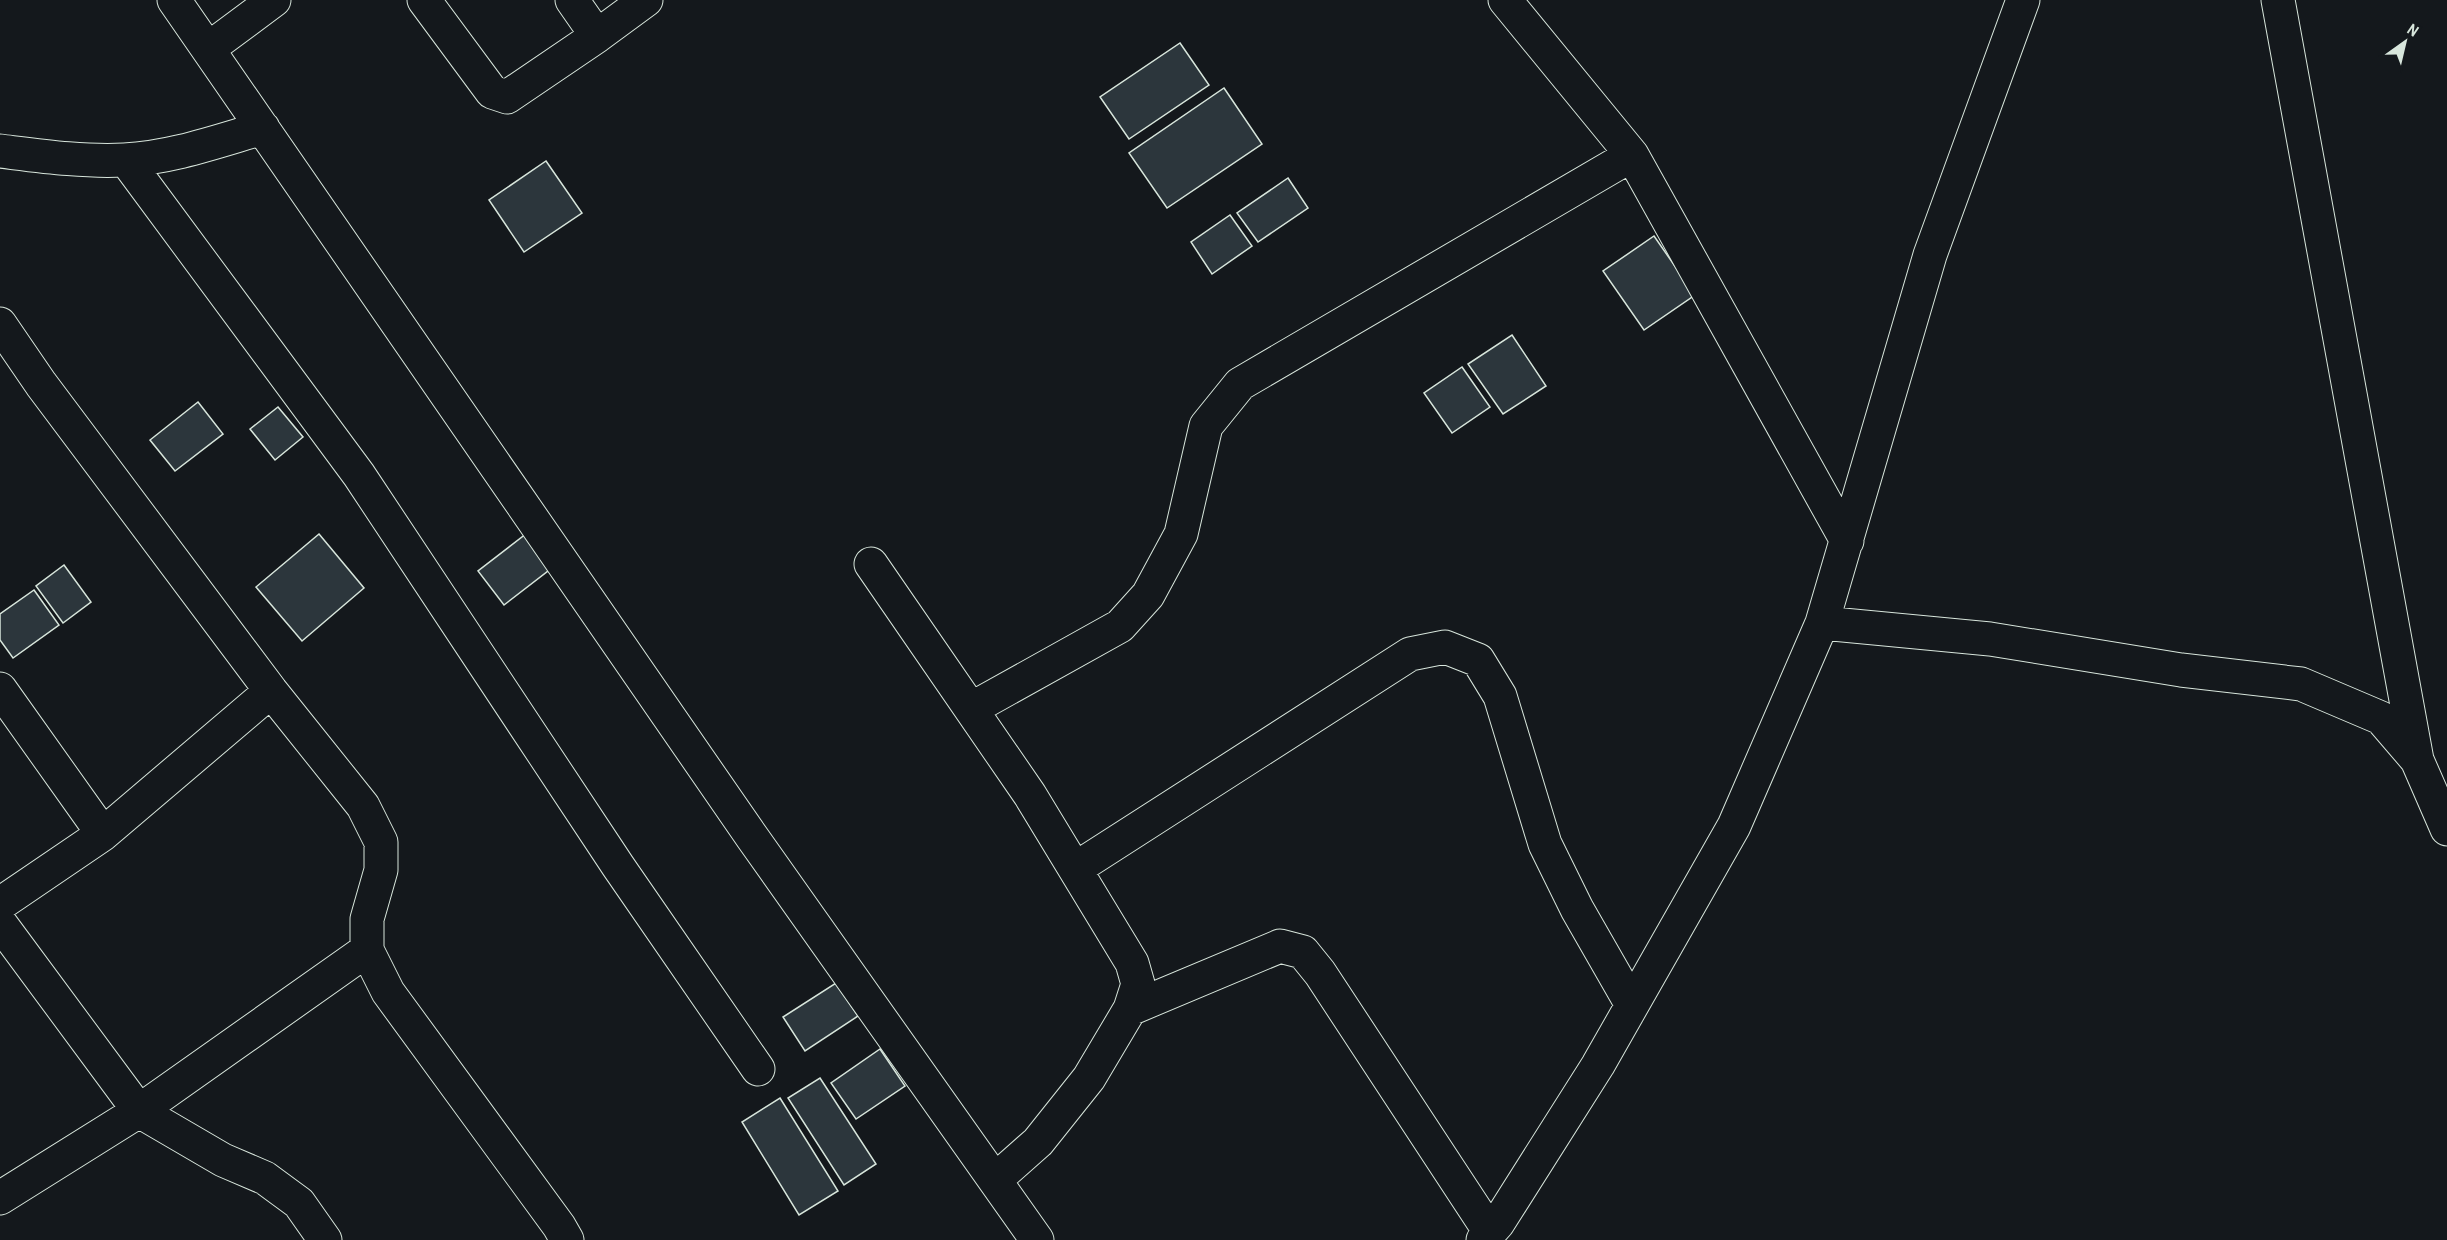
<svg xmlns="http://www.w3.org/2000/svg" width="2447" height="1240" font-family="'Archivo Narrow',sans-serif">
<rect width="100%" height="100%" fill="#14181c"/>
<path fill="#2c363c" stroke="#d8e6dc" stroke-width="1.5" d="M1180 43 1209 85 1129 139 1100 97Z
M1224 88 1262 144 1167 208 1129 153Z
M546 161 582 213 524 252 489 200Z
M1288 178 1308 208 1258 242 1237 213Z
M1230 215 1252 246 1212 274 1191 242Z
M1654 236 1695 295 1644 330 1603 271Z
M1512 335 1546 386 1503 414 1468 364Z
M1462 367 1490 407 1452 433 1424 393Z
M198 402 223 434 175 471 150 440Z
M278 407 303 437 275 460 250 429Z
M531 530 557 564 504 605 478 571Z
M319 534 364 588 302 641 256 587Z
M64 565 91 602 63 623 36 586Z
M34 590 59 625 13 658 0 640V614Z
M836 983 858 1016 805 1051 783 1017Z
M880 1049 905 1086 856 1119 831 1083Z
M820 1078 876 1164 844 1185 788 1098Z
M780 1098 838 1191 799 1215 742 1122Z"/>
<g fill="none" stroke-linecap="round" stroke-linejoin="round">
<g stroke="#d8e6dc" stroke-width="35">
<path id="minor" d="M174 0 752 837 1037 1240
M424 0 492 92 507 97 597 36 572 0
M1505 0 1632 155 1847 541
M2278 0 2417 760
M597 36 646 0
M208 49 274 0
M0 151C41 156 83 162 124 160 171 158 218 141 263 128
M126 160 359 475 618 866 758 1069
M0 324 41 384 271 691 363 806 381 842V870L367 919V950L388 992 559 1226 567 1240
M871 564 1030 795 1132 963 1138 984 1130 1009 1089 1078 1038 1142 995 1180
M1822 623 1990 639 2181 670 2301 684 2381 718 2417 760 2447 829
M0 689 103 834
M971 709 1120 626 1148 595 1181 534 1206 426 1240 384 1632 155
M1075 869 1410 654 1445 647 1478 660 1500 696 1545 844 1577 909 1632 1005
M0 904 103 834 271 691
M0 923 139 1111 0 1198
M1130 1009 1280 946 1303 952 1320 973 1490 1232
M325 1240 299 1203 265 1178 223 1160 139 1111 367 950
M1483 1240 1498 1223 1598 1065 1734 826 1822 623 1930 255 2023 0"/>
</g>
<use href="#minor" stroke="#14181c" stroke-width="33"/>
</g>
<g transform="translate(2405 42) rotate(34)" stroke="#14181c" stroke-width="4.5" paint-order="stroke">
<path d="M0-4.5L10 22L0 15L-10 22Z" fill="#d8e6dc"/>
<text y="-9" font-size="16" font-weight="bold" text-anchor="middle" fill="#d8e6dc">N</text>
</g>
</svg>
